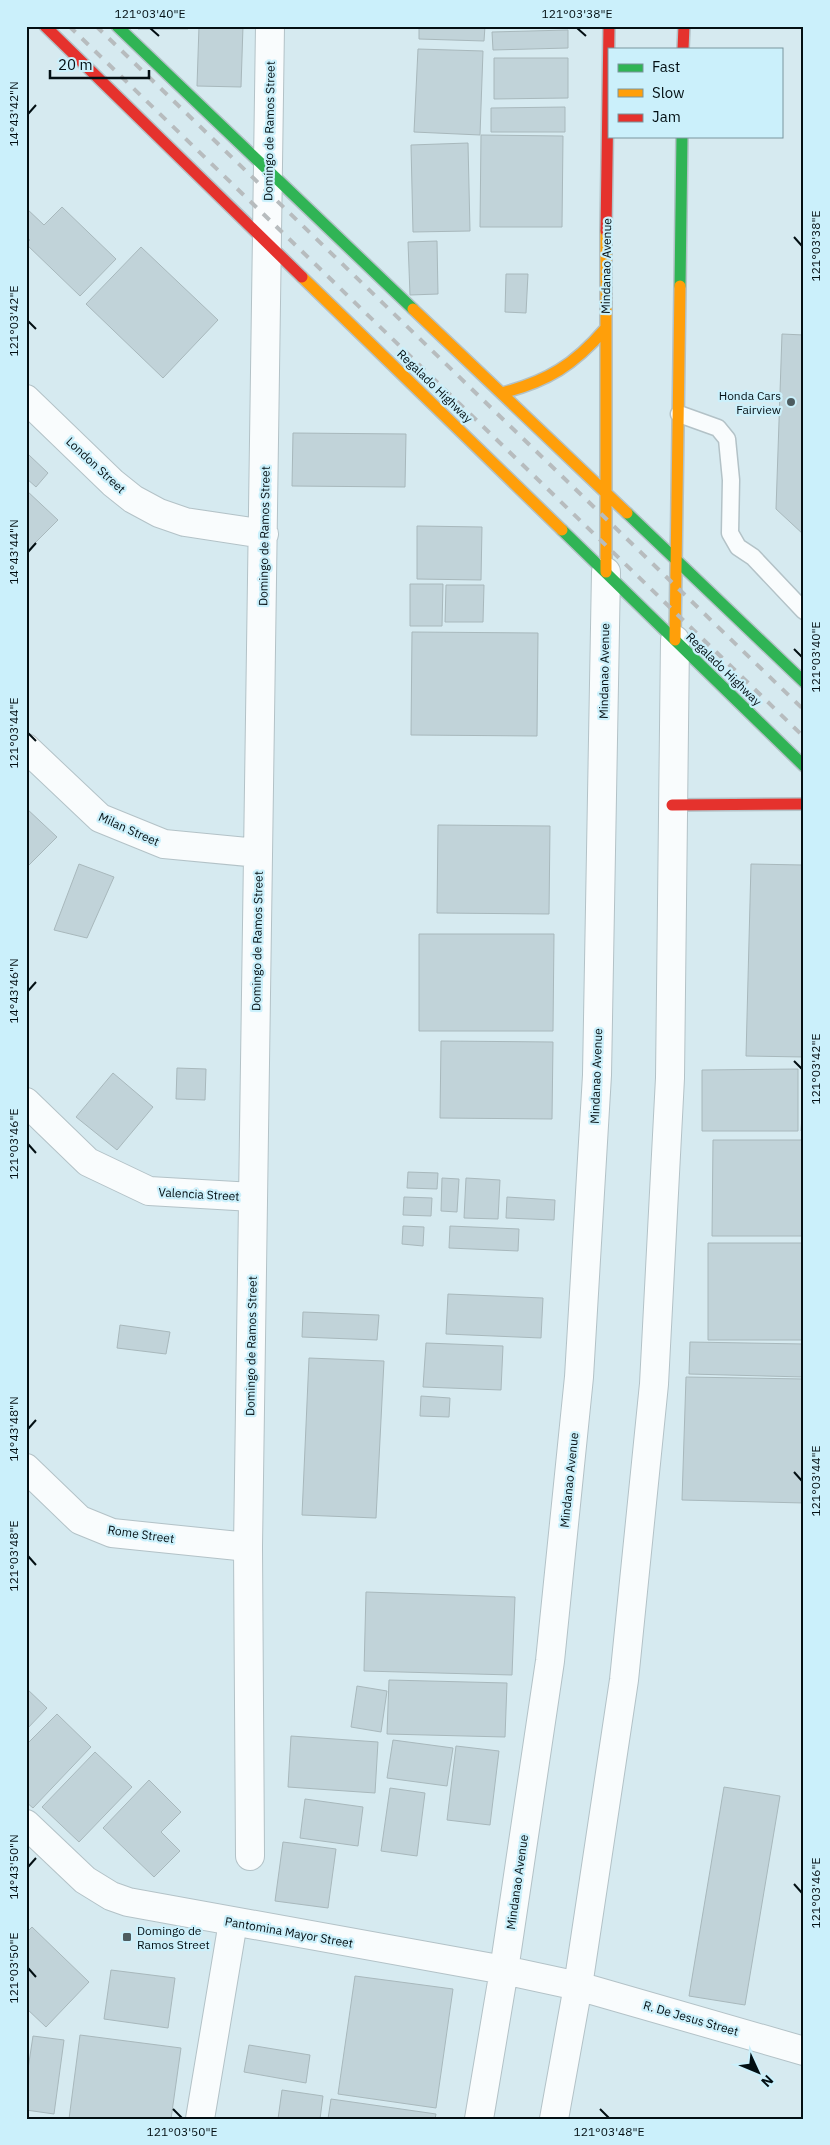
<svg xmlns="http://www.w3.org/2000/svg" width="830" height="2145" font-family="'IBM Plex Sans',sans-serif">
<rect width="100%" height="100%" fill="#d6eaf0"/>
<path fill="#c1d3d9" stroke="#a8b8bc" d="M138 26H188V29H138Z
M199 26H243L241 87 197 86Z
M419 26H485L484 41 419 39Z
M568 30V48L493 50 492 32Z
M418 49 483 51 480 135 414 132Z
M494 58H568V98L494 99Z
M565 107V132H491V108Z
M481 135 563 136 562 227H480Z
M468 143 470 231 413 232 411 145Z
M62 207 116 259 80 296 26 244 30 240 26 236V208L44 225Z
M437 241 438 294 410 295 408 242Z
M141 247 218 320 163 378 86 304Z
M506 274H528L526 313 505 312Z
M782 334 804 335V535L776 509Z
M293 433 406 434 405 487 292 486Z
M29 455 48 473 36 487 26 478V458Z
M26 490 58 520 26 552Z
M417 526 482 527 481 580 417 579Z
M410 584H443L442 626H410Z
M446 585H484L483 622H445Z
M412 632 538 633 537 736 411 735Z
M26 808 57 837 26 868Z
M438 825 550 826 549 914 437 913Z
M79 864 114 877 87 938 54 930Z
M751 864 802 865 804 1057 746 1056Z
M419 934H554L553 1031H419Z
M441 1041 553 1042 552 1119 440 1118Z
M177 1068 206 1069 205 1100 176 1099Z
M798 1069V1131H702V1070Z
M113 1073 153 1107 117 1150 76 1117Z
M804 1086V1131H801Z
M713 1140H804V1236H712Z
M408 1172 438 1173 437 1189 407 1188Z
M442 1178 459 1179 457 1212 441 1211Z
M466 1178 500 1180 498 1219 464 1218Z
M404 1197 432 1198 431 1216 403 1215Z
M507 1197 555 1200 554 1220 506 1218Z
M403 1226 424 1227 423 1246 402 1244Z
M450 1226 519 1229 518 1251 449 1248Z
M708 1243H804V1340H708Z
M448 1294 543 1298 541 1338 446 1334Z
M303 1312 379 1315 377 1340 302 1337Z
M120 1325 170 1332 166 1354 117 1348Z
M690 1342 804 1344V1377L689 1374Z
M426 1343 503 1346 501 1390 423 1387Z
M309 1358 384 1361 376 1518 302 1515Z
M686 1377 804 1379V1503L682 1500Z
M421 1396 450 1398 449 1417 420 1416Z
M366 1592 515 1597 512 1675 364 1671Z
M389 1680 507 1683 505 1737 387 1734Z
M357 1686 387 1691 381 1732 351 1727Z
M26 1688 47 1708 26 1730Z
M57 1714 91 1747 33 1808 26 1802V1745Z
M291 1736 378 1742 375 1793 288 1787Z
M393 1740 453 1748 447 1786 387 1778Z
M456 1746 499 1751 490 1825 447 1820Z
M95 1752 132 1787 79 1842 42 1807Z
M149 1780 181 1812 161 1832 180 1851 154 1877 103 1828Z
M724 1787 780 1796 745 2005 689 1996Z
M390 1788 425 1793 417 1856 381 1851Z
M305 1799 363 1807 358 1846 300 1838Z
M283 1842 336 1849 328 1908 275 1901Z
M32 1927 89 1982 46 2027 26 2008V1933Z
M111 1970 175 1978 168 2028 104 2019Z
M355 1976 453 1989 436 2108 338 2094Z
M80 2035 181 2048 171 2119H69Z
M33 2036 64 2040 54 2114 26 2110V2082Z
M249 2045 310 2055 306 2083 244 2072Z
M282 2090 323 2096 320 2119H278Z
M331 2099 436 2114 435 2119H328Z"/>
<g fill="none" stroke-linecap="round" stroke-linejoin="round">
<g stroke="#b3c2c7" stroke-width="19">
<path id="lane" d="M679 414 718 428 727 439 731 480 730 533 738 547 753 557 804 611"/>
</g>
<g stroke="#b3c2c7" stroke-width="30">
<path id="street" d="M26 399 113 483 133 499 159 513 185 522 264 534
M26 748 100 818 164 844 258 853
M26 1102 88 1162 149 1191 253 1197
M26 1468 80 1520 112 1533 248 1547
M26 1824 85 1880 111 1896 128 1902 504 1970 578 1986 804 2051
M250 1856 248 1547 270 26
M200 2119 233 1922
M479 2119 504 1970 550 1661 579 1377 597 1075 606 572
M554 2119 578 1986 624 1680 654 1384 670 1078 675 640"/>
</g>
<g stroke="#b3c2c7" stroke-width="14">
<path id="fast" d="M117 26 413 309
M680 286 682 136
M627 513 804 682
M562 530 804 766"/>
</g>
<g stroke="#b3c2c7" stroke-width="14">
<path id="slow" d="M302 277 562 530
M413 309 627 513
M502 393C548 381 574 365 605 329
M606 572V231
M675 640 680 286"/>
</g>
<g stroke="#b3c2c7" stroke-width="14">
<path id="jam" d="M45 26 302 277
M683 49 684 26
M606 231 609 26
M672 805 804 804"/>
</g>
<use href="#lane" stroke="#f9fcfd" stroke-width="16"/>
<use href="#street" stroke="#f9fcfd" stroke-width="28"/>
<use href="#fast" stroke="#30b455" stroke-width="11"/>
<use href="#slow" stroke="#ff9f0a" stroke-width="11"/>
<use href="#jam" stroke="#e5322d" stroke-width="11"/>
<path stroke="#b7bcbe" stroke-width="4" stroke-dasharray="9 9" stroke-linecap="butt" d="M69 26 804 737
M96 26 804 710"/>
</g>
<path fill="none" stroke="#030f13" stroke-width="2" d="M150 28 159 36M577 28 586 36M28 114 36 105M794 237 802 246M28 321 36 329M28 552 36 543M794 649 802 657M28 733 36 741M28 991 36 982M794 1061 802 1069M28 1144 36 1153M28 1429 36 1420M794 1472 802 1481M28 1556 36 1565M28 1867 36 1858M794 1884 802 1893M28 1968 36 1977M173 2109 182 2118M600 2109 609 2118"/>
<g fill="#4d5c60" stroke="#cbf0fb" stroke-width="2">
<circle cx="791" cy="402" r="5"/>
<rect x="122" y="1932" width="10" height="10" rx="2.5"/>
</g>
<g text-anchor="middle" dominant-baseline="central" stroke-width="4.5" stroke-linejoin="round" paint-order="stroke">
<g font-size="12" fill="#030f13" stroke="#cbf0fb">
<text transform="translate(269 131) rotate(-89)">Domingo de Ramos Street</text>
<text transform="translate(606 266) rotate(-89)">Mindanao Avenue</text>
<text transform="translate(435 386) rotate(44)">Regalado Highway</text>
<text transform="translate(96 465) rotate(43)">London Street</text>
<text transform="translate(264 536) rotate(-89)">Domingo de Ramos Street</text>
<text transform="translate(724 669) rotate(44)">Regalado Highway</text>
<text transform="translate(604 671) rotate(-89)">Mindanao Avenue</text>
<text transform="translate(129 829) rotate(24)">Milan Street</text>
<text transform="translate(257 941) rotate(-89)">Domingo de Ramos Street</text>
<text transform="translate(596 1076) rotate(-88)">Mindanao Avenue</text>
<text transform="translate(199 1194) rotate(3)">Valencia Street</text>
<text transform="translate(251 1346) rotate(-89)">Domingo de Ramos Street</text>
<text transform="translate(569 1480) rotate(-84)">Mindanao Avenue</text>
<text transform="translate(141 1534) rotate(8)">Rome Street</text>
<text transform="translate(517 1882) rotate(-82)">Mindanao Avenue</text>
<text transform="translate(289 1932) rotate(10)">Pantomina Mayor Street</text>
<text transform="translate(691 2018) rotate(16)">R. De Jesus Street</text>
</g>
<g font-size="12" fill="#030f13" stroke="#cbf0fb" text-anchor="end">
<text x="781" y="395">Honda Cars<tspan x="781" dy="14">Fairview</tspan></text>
<text x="137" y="1930" text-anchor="start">Domingo de<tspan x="137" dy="14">Ramos Street</tspan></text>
</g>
</g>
<rect width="830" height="2145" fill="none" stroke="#cbf0fb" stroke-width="55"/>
<rect x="608" y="48" width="175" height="90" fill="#cbf0fb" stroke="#7b969e"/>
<rect x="618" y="64" width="25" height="8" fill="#30b455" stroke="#7b969e"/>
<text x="652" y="72" font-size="15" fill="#030f13">Fast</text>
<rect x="618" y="89" width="25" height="8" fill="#ff9f0a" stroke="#7b969e"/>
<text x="652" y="98" font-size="15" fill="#030f13">Slow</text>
<rect x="618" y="114" width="25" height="8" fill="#e5322d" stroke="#7b969e"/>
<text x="652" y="122" font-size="15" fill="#030f13">Jam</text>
<g transform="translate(758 2072) rotate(134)" stroke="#cbf0fb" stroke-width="4" paint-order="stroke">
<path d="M0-4L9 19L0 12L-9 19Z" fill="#030f13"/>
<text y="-8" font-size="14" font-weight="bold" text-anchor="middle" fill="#030f13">N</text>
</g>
<path d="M50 70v8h99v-8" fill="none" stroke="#030f13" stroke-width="2.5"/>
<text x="58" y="70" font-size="15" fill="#030f13" stroke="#cbf0fb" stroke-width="4" paint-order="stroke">20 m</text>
<rect x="28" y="28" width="774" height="2090" fill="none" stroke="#030f13" stroke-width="2"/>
<g font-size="12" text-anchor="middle" fill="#030f13">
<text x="150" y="18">121°03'40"E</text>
<text x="577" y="18">121°03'38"E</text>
<text transform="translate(14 114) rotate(-90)" y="4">14°43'42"N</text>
<text transform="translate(816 246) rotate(-90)" y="4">121°03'38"E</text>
<text transform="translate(14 321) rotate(-90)" y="4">121°03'42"E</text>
<text transform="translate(14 552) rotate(-90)" y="4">14°43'44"N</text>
<text transform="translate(816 657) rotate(-90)" y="4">121°03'40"E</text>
<text transform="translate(14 733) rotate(-90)" y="4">121°03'44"E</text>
<text transform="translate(14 991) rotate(-90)" y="4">14°43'46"N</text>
<text transform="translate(816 1069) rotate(-90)" y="4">121°03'42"E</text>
<text transform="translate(14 1144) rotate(-90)" y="4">121°03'46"E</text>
<text transform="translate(14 1429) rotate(-90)" y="4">14°43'48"N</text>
<text transform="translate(816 1481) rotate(-90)" y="4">121°03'44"E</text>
<text transform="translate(14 1556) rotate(-90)" y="4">121°03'48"E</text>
<text transform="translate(14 1867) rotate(-90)" y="4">14°43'50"N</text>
<text transform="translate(816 1893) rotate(-90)" y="4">121°03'46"E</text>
<text transform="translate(14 1968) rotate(-90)" y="4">121°03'50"E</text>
<text x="182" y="2136">121°03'50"E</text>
<text x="609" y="2136">121°03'48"E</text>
</g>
</svg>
